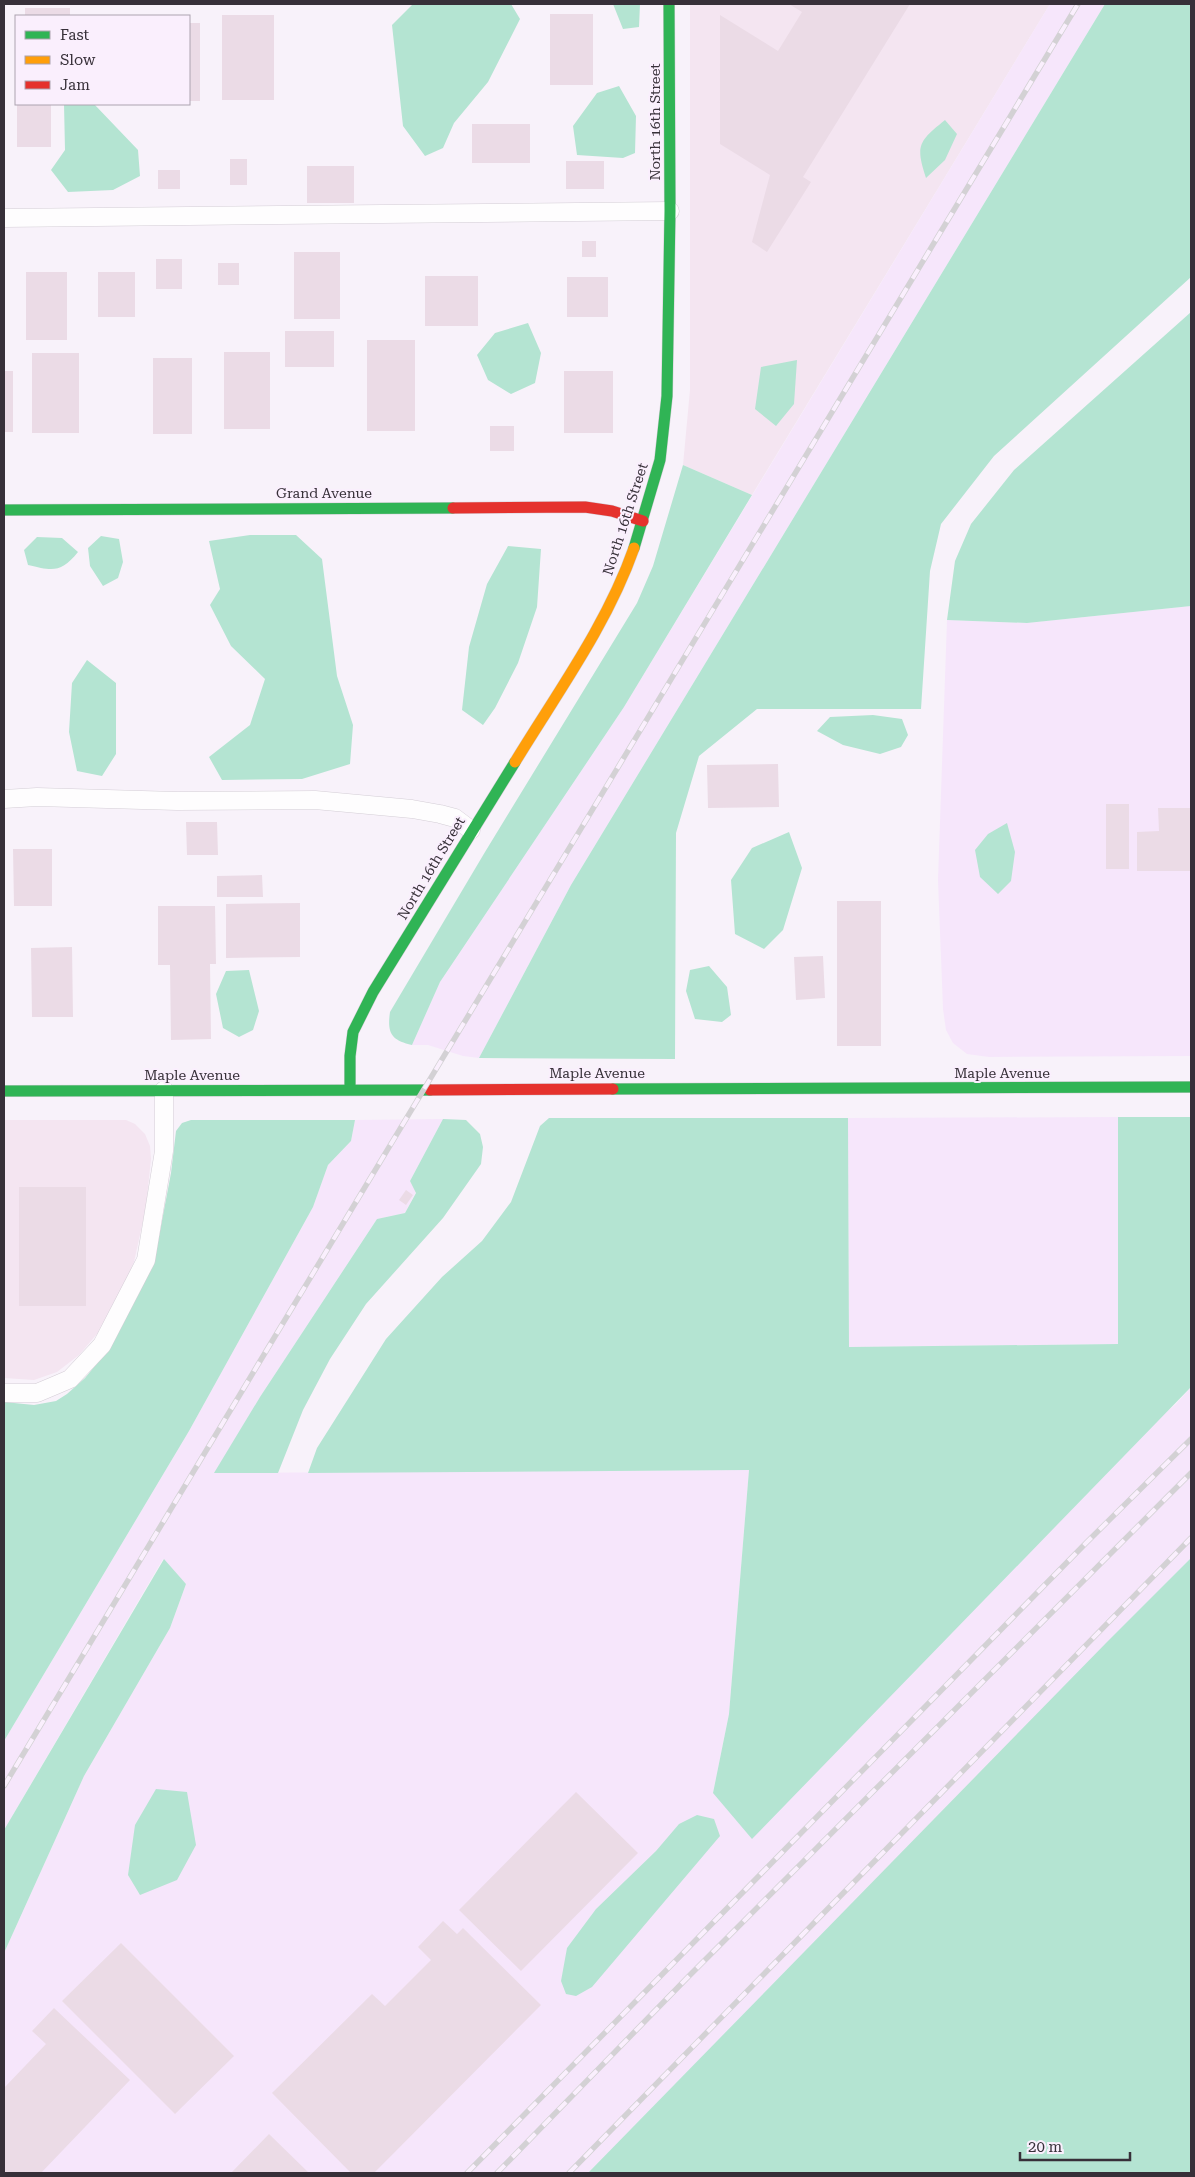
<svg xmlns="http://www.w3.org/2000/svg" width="1195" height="2177" font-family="'Roboto Serif',serif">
<rect width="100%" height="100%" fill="#f8f2fa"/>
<path fill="#f4e5f1" d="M690 4H1050L752 495 683 465 690 390Z
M4 1120H126L135 1124 145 1134 150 1146 151 1159 146 1207 134 1262 109 1320 79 1355 57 1372 34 1380 4 1378Z"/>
<path fill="#f6e6fb" d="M1050 4H1105L571 885 479 1058 463 1056 428 1045H412L440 982 624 707Z
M1191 606V1056L989 1057 967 1054 953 1043 946 1030 943 1009 938 880 947 620 1027 623Z
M1118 1117V1344L849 1347 848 1118Z
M443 1119 410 1181 416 1192 405 1213 377 1219 260 1397 215 1473 749 1470 729 1714 713 1793 1176 1404 1191 1387V1558L588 2173H4V1953L84 1776 170 1628 186 1584 163 1559 4 1830V1741L189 1431 313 1207 328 1165 351 1141 355 1120Z"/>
<path fill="#b4e4d2" d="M418 4H511L520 19 488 82 454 123 443 148 425 156 403 126 392 25 412 5Z
M613 4H640L639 27 623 29Z
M1105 4H1191V277L994 456 941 524 930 571 921 709H757L699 756 676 833 675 1059 479 1058 571 885Z
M619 86 636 116 635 153 623 158 577 155 573 126 597 93Z
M64 104H94L138 150 140 176 113 190 68 192 51 170 65 150Z
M945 120 957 134 945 160 926 178C915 145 919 141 945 120Z
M1191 312V606L1027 623 947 620 955 561 971 524 1014 470Z
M528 323 541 353 535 383 511 394 488 380 477 355 495 333Z
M797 360 794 404 776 426 755 409 761 367Z
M683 465 752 495 624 707 440 982 412 1045C391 1040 387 1033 390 1012L485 852 637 603 653 566Z
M250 535H296L322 559 337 676 353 725 350 764 302 779 222 780 209 757 250 725 265 679 231 646 210 605 220 589 209 541Z
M101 536 119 539 123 562 118 578 103 586 90 566 88 548Z
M37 537 62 538 78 552C61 573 53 571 28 565L24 550Z
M508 546 541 549 537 607 518 663 495 708 483 725 462 710 469 647 487 584Z
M87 660 116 683V754L102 776 77 771 69 732 72 683Z
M873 715 902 719 908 735 901 747 880 754 843 745 817 731 830 717Z
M1007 823 1015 852 1011 881 998 894 980 877 975 850 988 834Z
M789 832 802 868 783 930 764 949 735 934 731 880 752 848Z
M709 966 727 987 731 1015 722 1022 695 1019 686 991 690 970Z
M249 970 259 1011 253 1030 239 1037 223 1028 216 994 226 971Z
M1118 1117H1191V1387L752 1839 713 1793 729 1714 749 1470 308 1473 317 1448 386 1339 442 1277 482 1241 511 1202 540 1126 549 1118H848L849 1347 1118 1344Z
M443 1119 466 1120 480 1134 483 1147 481 1164 443 1218 366 1304 330 1359 303 1410 278 1473H214L260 1397 377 1219 405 1213 416 1193 410 1181Z
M191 1120H355L351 1141 328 1165 313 1207 189 1431 4 1741V1402L34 1405 56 1401 67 1394 85 1378 108 1350 154 1263 171 1173 176 1131 182 1123Z
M1191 1558V2173H588L1106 1643Z
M164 1559 186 1584 170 1628 84 1776 4 1953V1830Z
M156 1789 187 1792 196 1845 177 1880 140 1895 128 1875 135 1825Z
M697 1815 714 1819 720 1836 592 1987 576 1996 566 1994 561 1981 567 1948 596 1909 656 1851 679 1824Z"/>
<path fill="#ebdbe6" d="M789 4H910L803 177 811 182 767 252 752 242 770 175 720 144V15L778 51 802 12Z
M25 8H70V16H25Z
M550 14H593V85H550Z
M222 15H274V100H222Z
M189 23H200V101H189Z
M17 105H51V147H17Z
M472 124H530V163H472Z
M230 159H247V185H230Z
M566 161H604V189H566Z
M307 166H354V203H307Z
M158 170H180V189H158Z
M582 241H596V257H582Z
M294 252H340V319H294Z
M156 259H182V289H156Z
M218 263H239V285H218Z
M26 272H67V340H26Z
M98 272H135V317H98Z
M425 276H478V326H425Z
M567 277H608V317H567Z
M285 331H334V367H285Z
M367 340H415V431H367Z
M224 352H270V429H224Z
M32 353H79V433H32Z
M153 358H192V434H153Z
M4 371H13V432H4Z
M564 371H613V433H564Z
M490 426H514V451H490Z
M778 764 779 807 708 808 707 765Z
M1106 804H1129V869H1106Z
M1158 808H1191V871H1137V832L1159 831Z
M186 822H217L218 855H187Z
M13 849H52V906H14Z
M262 875 263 897H217V876Z
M837 901H881V1046H837Z
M300 903V957L226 958V904Z
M158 906H215L216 964H210L211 1039 171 1040 170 965H158Z
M72 947 73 1017H32L31 948Z
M823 956 825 998 796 1000 794 957Z
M19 1187H86V1306H19Z
M406 1190 413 1195 406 1205 399 1200Z
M576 1792 638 1853 521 1971 459 1910Z
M443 1921 457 1934 463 1928 541 2005 374 2173H351L272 2093 372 1994 385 2006 431 1960 418 1947Z
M121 1943 234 2056 175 2114 62 2001Z
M54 2008 130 2080 41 2173H4V2088L46 2044 32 2031Z
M269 2134 309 2173H231Z"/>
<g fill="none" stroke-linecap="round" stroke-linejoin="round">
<g stroke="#d4ced6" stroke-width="19">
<path id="lane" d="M4 218 670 211
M4 799 37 797 177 801 315 800 412 809 440 814 455 818 471 830
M4 1393H37L56 1385 70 1379 102 1345 146 1260 164 1151V1090"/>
</g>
<g stroke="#d4ced6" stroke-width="12">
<path id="fast" d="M4 510 453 508
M634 548 660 460 667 396 670 211 669 4
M613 1089 1191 1087
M350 1090V1056L353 1032 373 992 515 762
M4 1091 430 1090"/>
</g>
<g stroke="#d4ced6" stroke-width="12">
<path id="slow" d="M515 762C557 693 607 625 634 548"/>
</g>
<g stroke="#d4ced6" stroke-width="12">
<path id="jam" d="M453 508 585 507 612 511 643 521
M430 1090 613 1089"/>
</g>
<use href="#lane" stroke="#fefdfe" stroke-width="18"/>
<use href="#fast" stroke="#30b455" stroke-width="11"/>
<use href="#slow" stroke="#ff9f0a" stroke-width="11"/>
<use href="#jam" stroke="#e5322d" stroke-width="11"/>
<g stroke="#d3d1d4" stroke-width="5.5">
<path id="rail" d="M4 1786 1078 4
M467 2173 1086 1543 1191 1439
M497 2173 688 1977 1191 1473
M569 2173 1191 1538"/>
</g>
<use href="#rail" stroke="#faeffd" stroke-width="4" stroke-dasharray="11" stroke-linecap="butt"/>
</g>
<g text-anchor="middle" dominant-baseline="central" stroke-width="4" stroke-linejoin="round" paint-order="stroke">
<g font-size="14" fill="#373039" stroke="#faeffd">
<text transform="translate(655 122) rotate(-90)">North 16th Street</text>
<text x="324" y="493">Grand Avenue</text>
<text transform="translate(625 519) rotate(-72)">North 16th Street</text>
<text transform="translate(431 868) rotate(-59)">North 16th Street</text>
<text x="597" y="1073">Maple Avenue</text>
<text x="1002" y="1073">Maple Avenue</text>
<text x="192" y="1075">Maple Avenue</text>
</g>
</g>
<rect width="1195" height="2177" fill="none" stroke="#373039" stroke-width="10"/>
<rect x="15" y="15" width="175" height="90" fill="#faeffd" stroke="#aca3af"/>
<rect x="25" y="31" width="25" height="8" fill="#30b455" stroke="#aca3af"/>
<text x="60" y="40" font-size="15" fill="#373039">Fast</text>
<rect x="25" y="56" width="25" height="8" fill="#ff9f0a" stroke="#aca3af"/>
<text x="60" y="65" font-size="15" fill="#373039">Slow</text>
<rect x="25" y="81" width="25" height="8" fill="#e5322d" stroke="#aca3af"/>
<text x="60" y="90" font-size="15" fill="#373039">Jam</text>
<path d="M1020 2152v8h110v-8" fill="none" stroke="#373039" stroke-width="2.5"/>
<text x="1028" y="2152" font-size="15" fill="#373039" stroke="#faeffd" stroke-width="4" paint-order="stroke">20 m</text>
</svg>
